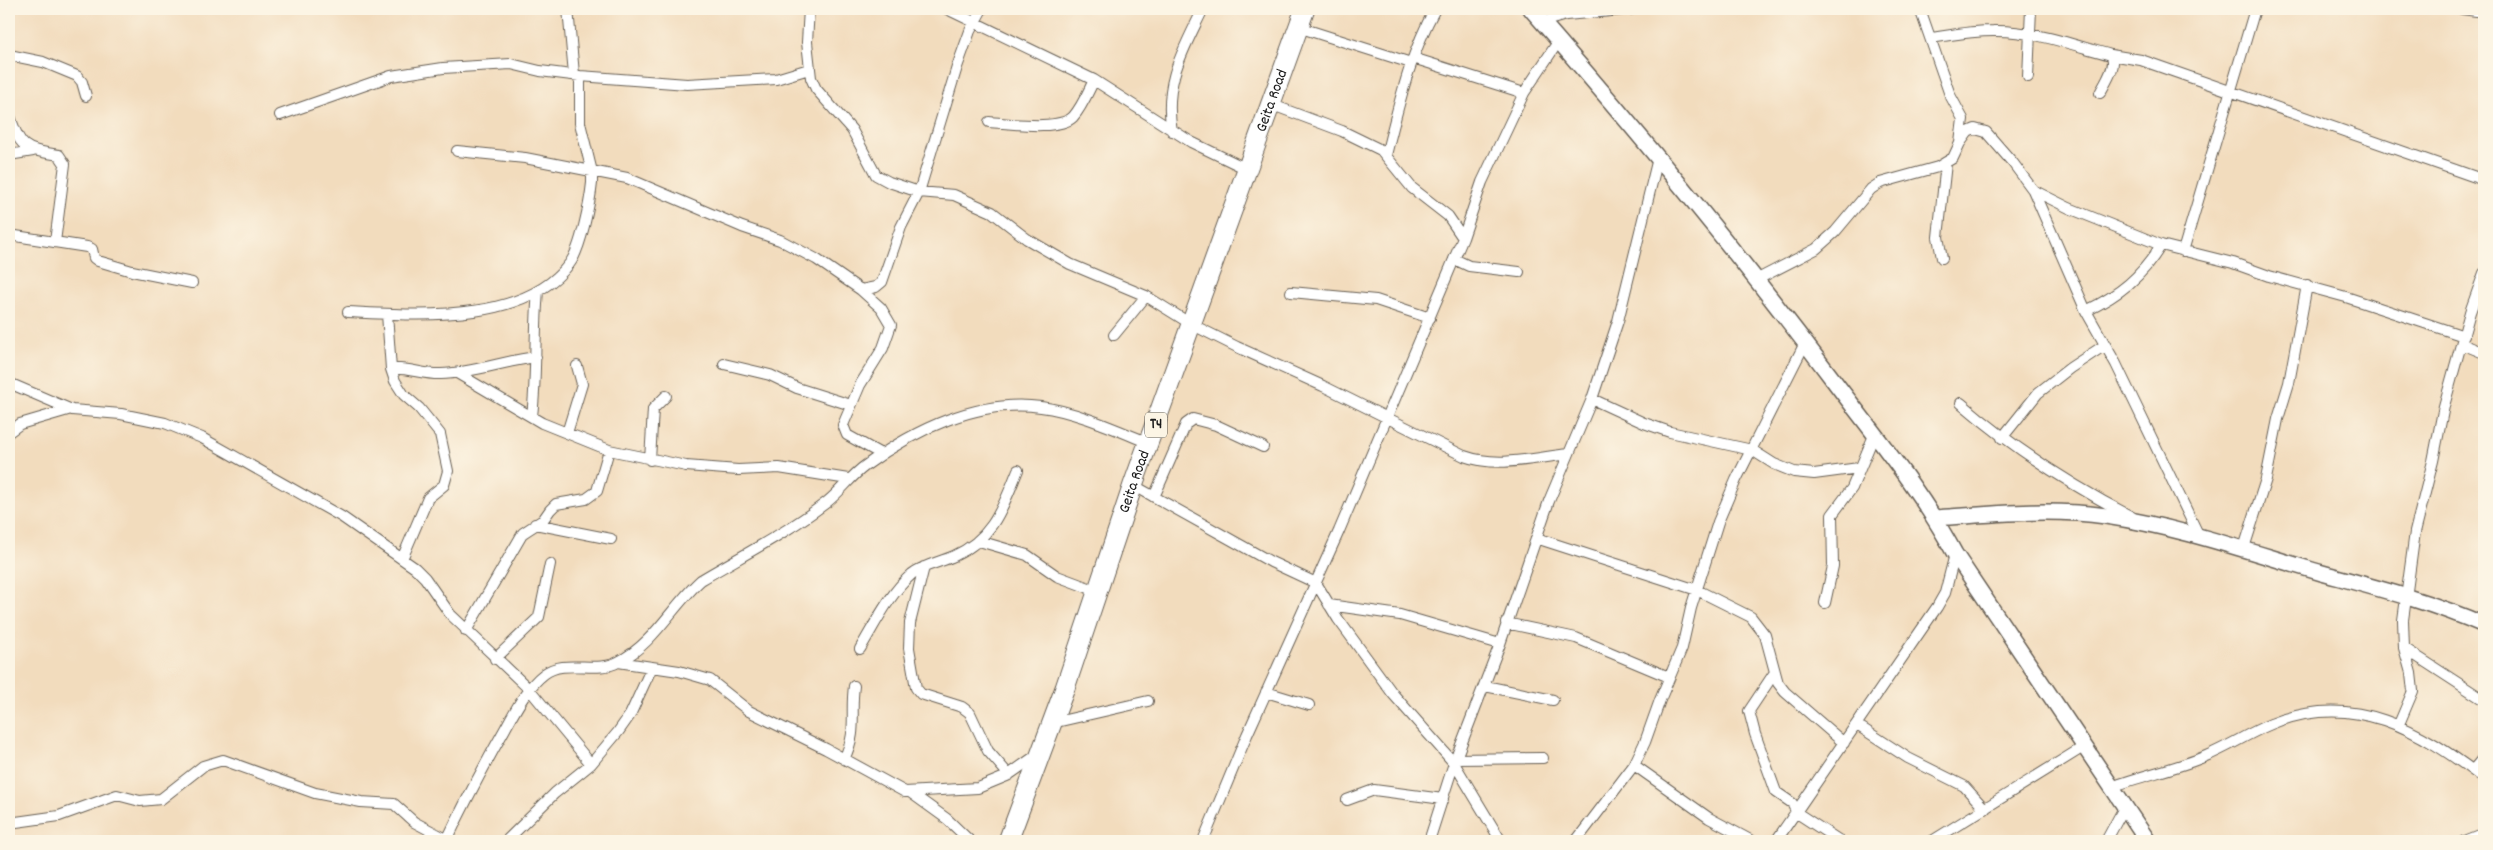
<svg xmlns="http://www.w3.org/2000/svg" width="2493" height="850" font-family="Dekko,sans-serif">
<rect width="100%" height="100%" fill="#fcf5e5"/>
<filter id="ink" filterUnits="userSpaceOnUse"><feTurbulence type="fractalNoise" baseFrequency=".02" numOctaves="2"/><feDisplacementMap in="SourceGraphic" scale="10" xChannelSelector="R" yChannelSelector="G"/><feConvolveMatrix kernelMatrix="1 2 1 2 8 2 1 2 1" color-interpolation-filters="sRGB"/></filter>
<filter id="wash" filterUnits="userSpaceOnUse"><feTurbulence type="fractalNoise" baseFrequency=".0096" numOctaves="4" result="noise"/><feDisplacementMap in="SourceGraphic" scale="20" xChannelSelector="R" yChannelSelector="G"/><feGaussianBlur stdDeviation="1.12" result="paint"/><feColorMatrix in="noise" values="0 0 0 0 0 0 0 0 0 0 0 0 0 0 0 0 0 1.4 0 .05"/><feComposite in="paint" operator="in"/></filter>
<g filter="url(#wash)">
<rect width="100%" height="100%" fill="#f2dcbd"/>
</g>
<g filter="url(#ink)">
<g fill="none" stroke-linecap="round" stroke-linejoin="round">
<g stroke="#675f54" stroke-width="12">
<path id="street" d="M568 9 574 74
M809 9 807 42 811 78 816 89 852 130 876 175 889 182 919 192 954 195 992 212 1027 239 1070 264 1146 296 1191 324 1237 347 1323 386 1464 456C1497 468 1534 458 1568 454
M947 9 1094 80 1191 142 1247 169
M2462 9 2484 12
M1542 22 1566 15 1634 9
M1298 27 1411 63
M1931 38C1951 35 1972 31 1993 31 2032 30 2073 45 2111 55 2118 65 2105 83 2100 93
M9 55 43 62 77 76 82 82 86 96
M2111 55 2141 60 2484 180
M1413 58 1524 93
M2028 77 2031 9
M1270 104 1342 131 1381 150 1412 188 1448 216 1463 238
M9 113C20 150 25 149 59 155L65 164 55 242
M280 115 391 76 443 68 511 64 540 71 580 76 687 84 776 79 809 69
M989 122C1009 123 1058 131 1073 117 1082 107 1088 92 1094 80
M1172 131C1163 82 1183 51 1203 9
M1960 143 1968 132 1975 129 1986 132 2013 163 2033 190 2086 311 2116 364 2199 536
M457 151 525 158 627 178 742 227 780 240 816 259 861 290 881 308 891 325 883 348 860 385 843 425 847 435 881 454
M9 155 33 151
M1386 155C1399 104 1410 54 1435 9
M2033 190 2069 208 2161 245 2233 263 2269 276 2346 297 2464 336
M9 235 87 247 92 249 94 258 98 261 132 271 192 283
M2183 251 2255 9
M1942 258 1938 237 1946 163
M1454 259 1469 266 1519 272
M1756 280 1816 249 1835 232 1871 189 1880 183 1938 167 1953 158 1960 143 1963 119 1950 95 1920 9
M861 290 876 287 882 282 901 227 919 192 957 67 970 31 982 9
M1291 292 1376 300 1430 318
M2086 311C2119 295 2142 277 2161 245
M348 312C415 315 524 325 570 263 581 248 590 202 592 183V172L580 123V76
M387 314 391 369 395 381 404 395 419 408 440 434 448 471 444 485 428 498 402 559
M1114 335 1146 296
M2462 344 2484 353
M724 364 770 375 797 388 851 405
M391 369C407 367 424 375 441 374 473 373 504 361 536 357
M457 373 542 423 609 450 686 466 738 470 779 468 848 479
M9 383 72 410 121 414 165 423 202 438 342 517 415 568 425 578 450 614 530 690 591 764
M1592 399 1644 423 1670 432 1752 450 1774 464 1794 472 1814 474 1859 468
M1961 403C2013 448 2071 485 2132 517
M532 416C537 374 534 333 538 291
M9 432 20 424 68 410
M567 433 582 384 577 366
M2002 438 2038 393 2070 368 2105 345
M650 460 653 409 666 396
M1133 485 1271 562 1316 583 1338 619 1393 694 1454 763 1501 841
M1154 497 1186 424 1193 419 1216 425 1263 447
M535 524 611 539
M1536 538 1697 590 1751 617 1765 635 1778 683 1785 692 1844 743
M979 541 1027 555 1057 576 1097 591
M2244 548 2266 479 2278 419 2289 383 2307 285
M924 567 910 623 909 648 916 688 921 694 962 707 970 713 988 751 1009 775
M1825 603 1833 566 1832 515 1852 488 1875 433
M1329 605 1400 615 1500 644
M1506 623 1576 638 1669 677
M466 631 523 533 543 520 550 510 556 504 586 499 597 491 609 450
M2404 648 2484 700
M860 649C875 624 890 593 912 574 923 565 941 562 954 556 994 538 1003 506 1018 470
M495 659 539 617 550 564
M618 662 679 671 710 680 749 711 826 749 905 792 978 788 1007 776 1037 755
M1775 672 1749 711 1755 734 1776 792 1792 803 1797 813 1840 841
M1485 686 1553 700
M1266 692 1309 705
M1052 723 1148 701
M2399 724 2413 691 2411 673 2404 648 2403 620 2415 532 2433 461 2444 406 2470 312 2484 273
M1857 725 1908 758 1964 786 1985 809
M844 759C858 731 850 715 854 686
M1455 759 1543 758
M1634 765 1709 818 1752 841
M2473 770 2484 757
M2112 787C2143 775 2176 769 2206 756 2228 747 2249 733 2271 724 2354 690 2420 730 2484 779
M911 793 947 819 970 841
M1347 800 1374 790 1443 799
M9 823 59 816 117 795 140 801 161 799 203 766 223 760 315 793 361 802 394 804 414 822 450 841
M447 840C465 802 484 766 505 729 515 711 527 687 544 674 565 658 596 674 618 662 654 644 672 606 701 580 743 555 788 532 827 502 841 491 851 476 865 466 914 430 979 398 1041 407 1075 411 1117 430 1149 443
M506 841 555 793 591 764 618 732 630 715 652 667
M1203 841 1247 735 1339 531 1463 238 1482 182 1524 93 1558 42
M1429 841 1454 763 1500 644 1549 501 1592 399 1618 321 1658 158
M1576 841 1634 765 1645 742 1660 700 1682 648 1691 608 1718 522 1736 480 1805 343
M1776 841 1937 607 1945 593 1955 554
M1932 841 2085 746
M2106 841 2125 806
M2464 841 2484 833"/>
</g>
<g stroke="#675f54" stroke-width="18">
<path id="secondary" d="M1531 9C1636 129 1738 253 1834 381 1876 437 1921 491 1955 554L2148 841
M1936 518C1992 514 2050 508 2106 516 2180 527 2250 552 2322 573 2377 588 2432 602 2484 625"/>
</g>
<g stroke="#675f54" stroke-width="21">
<g id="highway">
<path id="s1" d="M1008 841 1065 688 1133 485 1305 9"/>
</g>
</g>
<use href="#street" stroke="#fff" stroke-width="10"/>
<use href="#secondary" stroke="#fff" stroke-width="15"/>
<use href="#highway" stroke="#fff" stroke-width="19"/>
</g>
</g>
<g text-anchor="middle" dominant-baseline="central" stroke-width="4" stroke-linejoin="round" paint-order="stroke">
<rect fill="#fcf5e5" stroke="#5f5d58" stroke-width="1" x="1145" y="412.5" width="22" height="25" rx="4"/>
<g font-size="15" font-weight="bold" fill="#1c1c1c">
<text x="1156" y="425">T4</text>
</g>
<g font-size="16" fill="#1c1c1c" stroke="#fcf5e5">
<text stroke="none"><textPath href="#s1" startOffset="786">Geita Road</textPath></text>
<text stroke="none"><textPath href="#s1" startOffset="381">Geita Road</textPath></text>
</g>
</g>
<rect width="2493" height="850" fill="none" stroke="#fcf5e5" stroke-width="30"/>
</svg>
